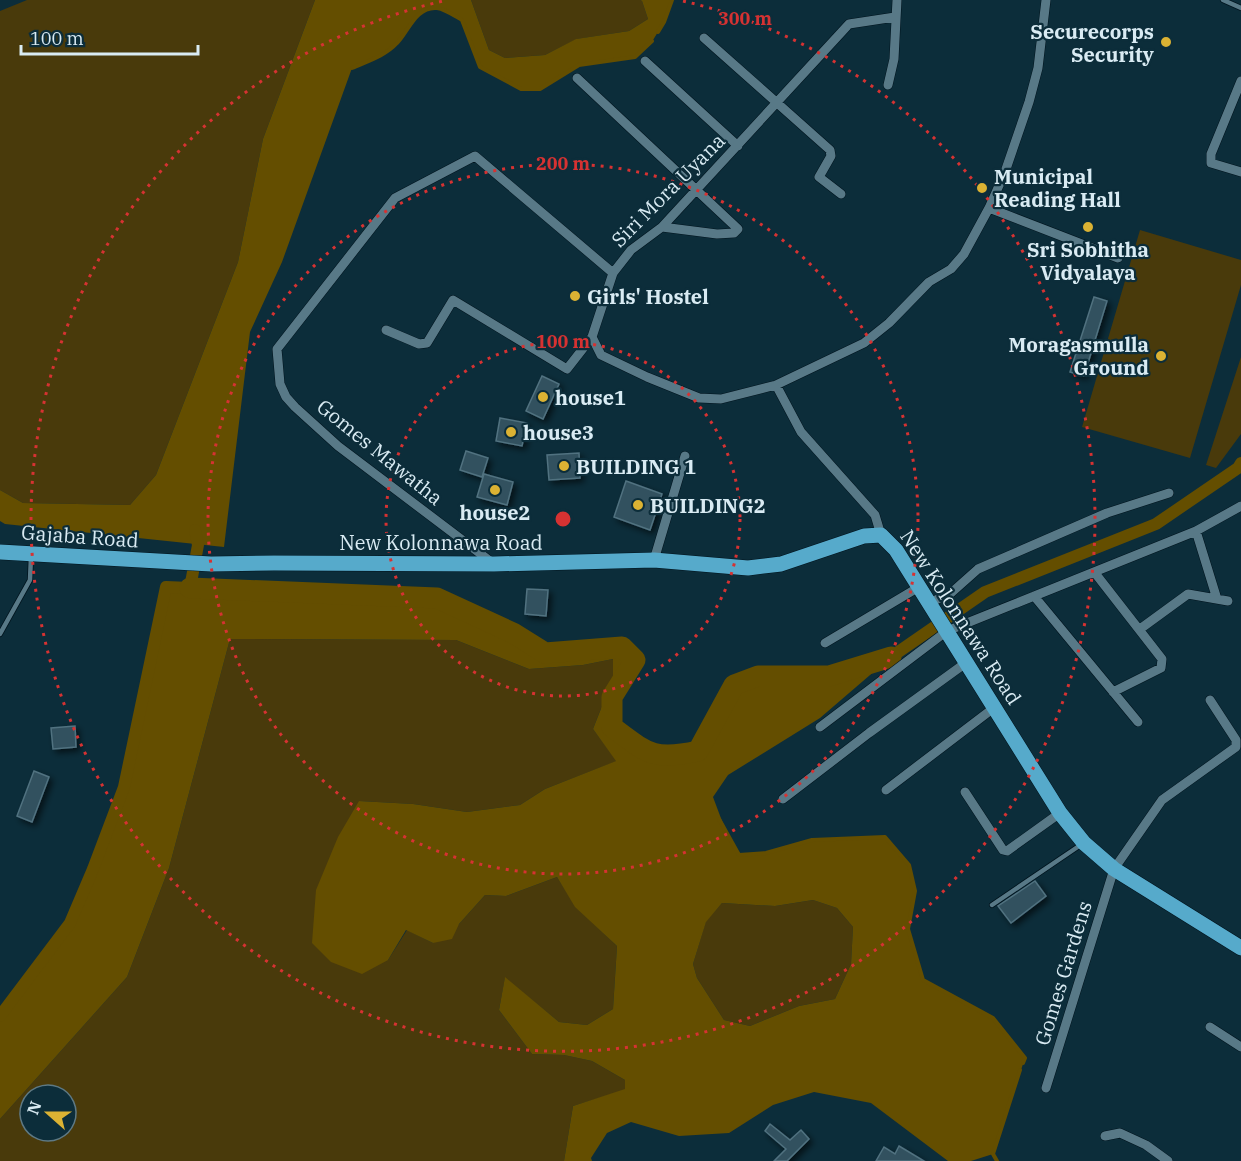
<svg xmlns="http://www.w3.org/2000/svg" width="1241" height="1161" font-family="'IBM Plex Serif',serif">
<defs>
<filter id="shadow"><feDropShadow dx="3.5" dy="3.5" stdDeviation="3" flood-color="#0009"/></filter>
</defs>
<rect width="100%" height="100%" fill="#0c2d3a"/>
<path fill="#493a0b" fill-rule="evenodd" d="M27 0H315L263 139 238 262 156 475 130 505 23 503 0 490V11Z
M471 0H640L642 1 648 19 629 31 577 39 545 55 505 58 489 50Z
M1140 230 1241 260V285L1190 458 1082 427Z
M1241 357V434L1216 468 1206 465Z
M230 639 456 640 529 669 583 665 613 659V678L593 729 617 761 545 789 520 805 467 812 413 804 359 801 388 960 407 930 433 943 459 924 485 895 506 896 557 877 576 907 617 946 613 1009 587 1025 559 1022 505 978 499 1010 532 1054 564 1055 592 1061 625 1080V1090L573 1106 564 1161H0V1119L127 977 169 868ZM30 1095H66V1131H30Z
M813 900 837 908 853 927 851 964 835 999 799 1006 750 1026 724 1020 697 978 693 964 706 921 722 903 775 906Z"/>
<path fill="#644e00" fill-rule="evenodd" d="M315 0H471L489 50 505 58 545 55 576 39 629 31 648 19 642 1 640 0H672L664 22 650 45 635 57 579 65 540 89H521L480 67 462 20C455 16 445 9 437 8 416 6 408 32 397 43 385 56 368 61 352 68L282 262 250 332 224 547 5 524 0 521V490L23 503 130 505 156 475 238 262 263 139Z
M166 587 437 598 513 633 545 653 622 647 635 660 612 697V727C645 752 656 761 698 751L734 685 758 676H829L891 657 820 718 728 775 713 797 722 821 739 855 766 853 812 840 885 837 909 865 915 891 908 929 923 980 993 1018 1025 1058 993 1154 971 1161H948L871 1103 814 1092 773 1105 729 1133 679 1136 631 1122 607 1133 591 1158 592 1161H564L573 1106 625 1089V1080L592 1061 564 1055 532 1054 499 1010 505 977 559 1022 587 1025 613 1009 617 946 575 907 557 877 506 896 485 895 459 924 452 939 433 943 406 930 388 960 362 974 331 962 312 943 316 890 338 837 359 801 413 804 467 812 520 805 545 789 616 761 593 729 613 678V659L583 665 529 669 456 640 230 639 169 868 127 977 0 1119V1016L70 923 93 868 124 787ZM813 900 837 908 853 927 851 964 835 999 799 1006 750 1026 724 1020 697 978 693 964 706 922 722 903 775 906Z"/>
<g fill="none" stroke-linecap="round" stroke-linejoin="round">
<path stroke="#644e00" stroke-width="4" d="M658 32 664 22 672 0
M352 68C368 61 385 56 397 43 408 32 416 6 437 8 445 9 455 16 462 20L480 67 521 89H540L579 65 635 57 652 41
M719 819 739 855 766 853 812 840 885 837 909 865 915 891 908 929 923 980 993 1018 1025 1058 1023 1063
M997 1161 993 1154 1020 1070"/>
<path stroke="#644e00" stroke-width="12" d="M891 657 985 592 1156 524 1238 468 1241 463
M0 1016 70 923 93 869 124 787 166 587 190 588 198 545 195 530"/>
<path stroke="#644e00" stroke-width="21" d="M190 588 437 598 513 633 545 653 622 647 635 660 612 697V727C647 753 653 761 698 751L734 685 758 676H829L891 657"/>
</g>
<path fill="#31515e" stroke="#517280" stroke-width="1.5" filter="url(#shadow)" d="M1094 297 1107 301 1084 376 1070 372Z
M542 376 559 384 543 419 526 411Z
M500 418 527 423 522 446 496 441Z
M466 451 488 458 482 477 460 470Z
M579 453 580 478 549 480 547 455Z
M484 474 513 482 507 505 477 497Z
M626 481 662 494 650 530 614 517Z
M527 589 548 590 546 616 525 614Z
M75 726 76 747 53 749 51 728Z
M34 771 49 777 32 822 17 816Z
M1035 881 1046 896 1011 923 998 906Z
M770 1124 790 1140 801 1130 809 1139 787 1161H774L786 1149 765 1131Z
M899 1146 924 1161H876L884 1147 895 1154Z"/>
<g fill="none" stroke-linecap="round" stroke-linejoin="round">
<g stroke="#00141e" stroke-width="6">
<path id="lane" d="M1223 0 1241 8
M0 634 30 580 31 556
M992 905 1082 844"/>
</g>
<g stroke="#00141e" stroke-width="10">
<path id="street" d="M895 17 849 24 662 227 631 250 613 273 592 337 601 355 647 377 699 398 721 399 776 385 864 343 889 323 929 282 951 269 964 254 989 208 1005 172 1029 102 1038 68 1046 0
M704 38 830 150 831 156 819 177 841 194
M645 61 738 146
M577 78 738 229 734 233 717 234 662 227
M1241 81 1211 154V163L1241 172
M888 85 894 59 897 0
M989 208 1118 258
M386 330 419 344 427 343 453 300 567 369 592 337
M776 385 801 432 875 515 881 535
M1196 531 1217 599
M654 560 685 456
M494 564 338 446 295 407 286 397 280 384 277 349 395 198 475 156 613 273
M1095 573 1162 659 1161 668 1113 692
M1034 596 1138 722
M929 603 951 593 978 569 1107 513 1169 493
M1140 629 1188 594 1228 601
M825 643 919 587
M820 727 947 631 1196 531 1241 506
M886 790 995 707
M965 792 1003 850 1007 851 1060 813
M783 799 869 733 967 662
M1210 1027 1241 1047
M1046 1088 1114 869 1162 800 1236 747V740L1210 700
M1105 1136 1120 1133 1146 1145 1168 1161"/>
</g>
<g stroke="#00141e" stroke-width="16">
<path id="primary" d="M0 552 211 564 274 563 494 564 654 560 748 568 781 564 864 536 881 535 896 550 1060 813 1084 843 1114 869 1241 948"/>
</g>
<use href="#lane" stroke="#587987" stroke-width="4.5"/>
<use href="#street" stroke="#587987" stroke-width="9"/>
<use href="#primary" stroke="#56aacb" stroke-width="15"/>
</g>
<g fill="none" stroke="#d63232" stroke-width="3" stroke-dasharray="3 6">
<circle cx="563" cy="519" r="177"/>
<circle cx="563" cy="519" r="355"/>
<path d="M683 1A532 532 0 1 1 443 1"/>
</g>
<g fill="#dbb233" stroke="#0c2d3a" stroke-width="2">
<circle cx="1166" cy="42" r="6"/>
<circle cx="982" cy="188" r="6"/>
<circle cx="1088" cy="227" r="6"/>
<circle cx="575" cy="296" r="6"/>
<circle cx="1161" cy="356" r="6"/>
<circle cx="543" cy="397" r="6"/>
<circle cx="511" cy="432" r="6"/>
<circle cx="564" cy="466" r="6"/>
<circle cx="495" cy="490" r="6"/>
<circle cx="638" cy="505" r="6"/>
</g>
<g text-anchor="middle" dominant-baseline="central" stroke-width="4.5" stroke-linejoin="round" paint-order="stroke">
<g font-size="20" font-weight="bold" fill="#d9ebf3" stroke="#0c2d3a" text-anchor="start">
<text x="1154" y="31" text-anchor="end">Securecorps<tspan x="1154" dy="23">Security</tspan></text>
<text x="994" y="176">Municipal<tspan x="994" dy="23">Reading Hall</tspan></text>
<text x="1088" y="249" text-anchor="middle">Sri Sobhitha<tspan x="1088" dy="23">Vidyalaya</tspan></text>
<text x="587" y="296">Girls' Hostel</text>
<text x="1149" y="344" text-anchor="end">Moragasmulla<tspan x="1149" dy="23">Ground</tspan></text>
<text x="555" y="397">house1</text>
<text x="523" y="432">house3</text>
<text x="576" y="466">BUILDING 1</text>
<text x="650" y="505">BUILDING2</text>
<text x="495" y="512" text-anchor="middle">house2</text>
</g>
<g font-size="20" fill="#d9ebf3" stroke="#0c2d3a">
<text transform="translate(668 190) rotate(-45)">Siri Mora Uyana</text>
<text transform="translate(380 452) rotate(39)">Gomes Mawatha</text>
<text transform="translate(80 536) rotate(4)">Gajaba Road</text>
<text x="441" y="542">New Kolonnawa Road</text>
<text transform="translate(961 617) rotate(57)">New Kolonnawa Road</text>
<text transform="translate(1063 973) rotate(-73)">Gomes Gardens</text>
</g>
</g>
<circle cx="563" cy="519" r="9" fill="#d63232" stroke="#0c2d3a" stroke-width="3"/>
<g font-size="18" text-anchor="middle" font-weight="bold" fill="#d63232" stroke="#0c2d3a" stroke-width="4.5" stroke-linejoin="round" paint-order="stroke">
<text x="745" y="25">300 m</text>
<text x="563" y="170">200 m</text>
<text x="563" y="348">100 m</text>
</g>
<g transform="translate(48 1113) rotate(291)"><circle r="28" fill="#0c2d3a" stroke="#5e7984" stroke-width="1.5"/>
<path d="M0-4.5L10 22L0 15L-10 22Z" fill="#dbb233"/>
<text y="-9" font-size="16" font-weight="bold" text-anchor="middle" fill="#d9ebf3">N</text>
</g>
<path d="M21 45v9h177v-9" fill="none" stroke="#d9ebf3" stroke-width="3"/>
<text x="30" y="45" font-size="18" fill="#d9ebf3" stroke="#0c2d3a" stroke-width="4.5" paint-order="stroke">100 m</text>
</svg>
